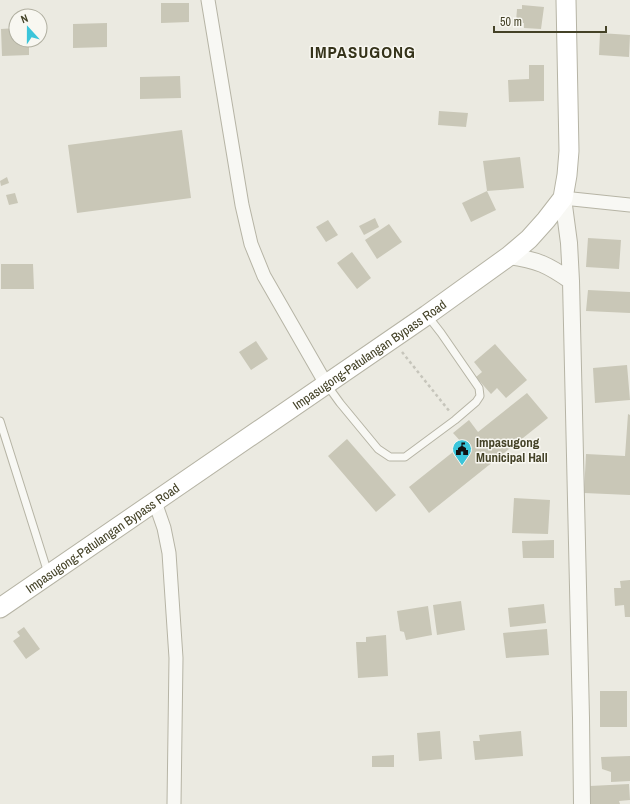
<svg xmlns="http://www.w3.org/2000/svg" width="630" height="804" font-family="'Archivo Narrow',sans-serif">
<rect width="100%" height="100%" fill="#ebeae1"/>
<path fill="#c9c7b7" d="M161 3H189V22L161 23Z
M522 5 544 7 541 29 524 28V23L516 22 517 9H522Z
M107 23V47L73 48V24Z
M16 28V40H29V55L2 56 1 29Z
M600 33 630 35 629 57 599 55Z
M529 65H544V101L509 102 508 80 529 79Z
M180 76 181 98 140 99V77Z
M439 111 468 113 466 127 438 125Z
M182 130 191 198 77 213 68 145Z
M520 157 524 188 487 191 483 161Z
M7 177 9 183 1 186 0 181Z
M487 191 496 210 471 222 462 203Z
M15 193 18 203 9 205 6 195Z
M375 218 379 227 364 235 359 226Z
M328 220 338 235 326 242 316 227Z
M389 224 402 242 377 259 365 240Z
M588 238 621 240 619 269 586 267Z
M352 252 371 278 357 289 337 263Z
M1 264H33L34 289H1Z
M588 290 630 292V313L586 311Z
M256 341 268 359 251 370 239 352Z
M495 344 527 380 506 398 497 388 491 394 476 377 482 372 474 362Z
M627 365 630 400 595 403 593 368Z
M527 393 548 418 429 513 409 487 463 444 453 433 469 420 478 432Z
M628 414 630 415V495L584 493 586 454 625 456Z
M347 439 396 495 376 512 328 456Z
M514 498 550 500 548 534 512 533Z
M554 540V558H523L522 541Z
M630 580V617H625L624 605 615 606 614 588H621L620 581Z
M461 601 465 630 437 635 433 605Z
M544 604 546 623 510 627 508 608Z
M428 606 432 635 406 640 404 632 400 631 397 611Z
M24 627 40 649 26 659 13 641 20 636 17 632Z
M547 629 549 655 506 658 503 633Z
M386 635 388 676 358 678 356 642H366V637Z
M600 691H627V727H600Z
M440 731 442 759 419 761 417 733Z
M521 731 523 756 475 760 473 741H480L479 735Z
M394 755V767H372V756Z
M630 756V781L611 782V772L602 769 601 757Z
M629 784 630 800 619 801 620 804H590V786Z"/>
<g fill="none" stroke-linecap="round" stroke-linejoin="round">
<g stroke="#b6b4a5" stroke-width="9">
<path id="service" d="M327 385 340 403 378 449 390 457H405L455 420 476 402 480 396 479 388 441 333 427 315
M0 421 48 573"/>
</g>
<g stroke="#b6b4a5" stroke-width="15">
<path id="minor" d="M208 0 242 205 251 244 264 276 326 384
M563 198 630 205
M155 502 164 528 169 553 176 658 174 804"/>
</g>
<g stroke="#b6b4a5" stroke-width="18">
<path id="tertiary" d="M563 198 569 243 571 281 581 718 582 804
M509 256C538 260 548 265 571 281"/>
</g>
<g stroke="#b6b4a5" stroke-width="21">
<g id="secondary">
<path id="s1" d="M0 608 427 315 509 256 529 239 546 220 563 198 567 175 569 151 566 0"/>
</g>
</g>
<path stroke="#c6c5bb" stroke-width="2.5" stroke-dasharray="3 3" stroke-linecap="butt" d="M402 352 450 412"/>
<use href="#service" stroke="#f8f8f4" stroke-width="7"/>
<use href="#minor" stroke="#f8f8f4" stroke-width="13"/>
<use href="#tertiary" stroke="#f8f8f4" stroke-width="16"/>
<use href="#secondary" stroke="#fff" stroke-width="19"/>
</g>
<defs>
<g id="civic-pin" transform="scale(1)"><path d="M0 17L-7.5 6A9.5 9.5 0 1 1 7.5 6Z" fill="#3bc5da" stroke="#f8f7f1"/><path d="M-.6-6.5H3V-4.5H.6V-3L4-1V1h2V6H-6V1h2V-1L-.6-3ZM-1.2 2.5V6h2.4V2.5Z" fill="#111"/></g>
</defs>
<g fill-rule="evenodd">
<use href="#civic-pin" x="462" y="449"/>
</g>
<g text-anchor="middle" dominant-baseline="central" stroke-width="3" stroke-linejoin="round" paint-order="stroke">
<g font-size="13" fill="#444227" stroke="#f8f7f1">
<text stroke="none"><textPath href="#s1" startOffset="448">Impasugong-Patulangan Bypass Road</textPath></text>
<text stroke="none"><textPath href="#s1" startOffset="124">Impasugong-Patulangan Bypass Road</textPath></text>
</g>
<g font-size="13" font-weight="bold" fill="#444227" stroke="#f8f7f1" text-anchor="start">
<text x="476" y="442">Impasugong<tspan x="476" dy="15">Municipal Hall</tspan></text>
</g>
<g font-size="17" font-weight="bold" letter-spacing="1" fill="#35331a" stroke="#f8f7f1">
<text x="363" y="51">IMPASUGONG</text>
</g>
</g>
<g transform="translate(28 28) rotate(339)"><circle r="19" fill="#f8f7f1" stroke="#b0afa0"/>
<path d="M0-3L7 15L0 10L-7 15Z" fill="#3bc5da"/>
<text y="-6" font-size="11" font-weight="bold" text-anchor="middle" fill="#444227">N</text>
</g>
<path d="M494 26v6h112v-6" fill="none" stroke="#444227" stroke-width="2"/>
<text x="500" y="26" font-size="12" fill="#444227" stroke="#f8f7f1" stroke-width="3" paint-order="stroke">50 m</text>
</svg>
